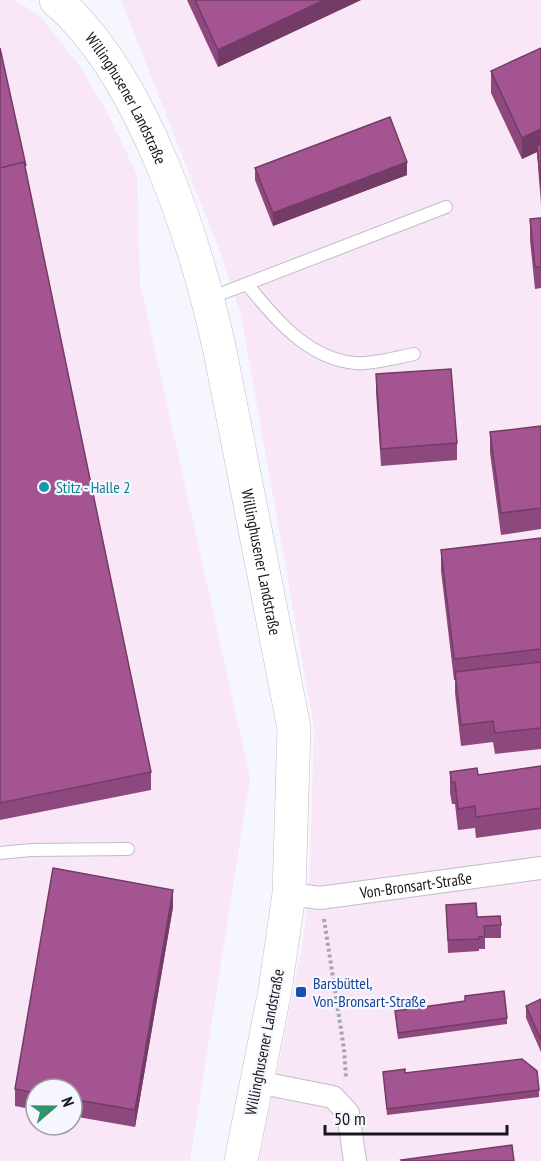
<svg xmlns="http://www.w3.org/2000/svg" width="541" height="1161" font-family="'PT Sans Narrow',sans-serif">
<rect width="100%" height="100%" fill="#f6f6fe"/>
<path fill="#f9e6f7" fill-rule="evenodd" d="M0 0H15L39 15 79 65 107 112 137 175 140 283 250 778 190 1161H0ZM36 1089H72V1125H36Z
M121 0H541V1161H259L304 937 310 869 314 727 241 315 219 249Z"/>
<g fill="none" stroke-linecap="round" stroke-linejoin="round">
<g stroke="#bebec8" stroke-width="14">
<path id="lane" d="M247 284C274 318 308 359 355 363 369 365 399 357 414 354
M210 298 446 207
M0 853 31 850 128 849"/>
</g>
<g stroke="#bebec8" stroke-width="24">
<g id="street">
<path id="s1" d="M289 894 320 898 541 868"/>
<path d="M257 1082 333 1097 348 1113 355 1161"/>
</g>
</g>
<g stroke="#bebec8" stroke-width="34">
<g id="secondary">
<path id="s2" d="M56 0C143 75 196 242 220 351L294 728 289 894 275 990 241 1161"/>
</g>
</g>
<path stroke="#a6a6ac" stroke-width="4" stroke-dasharray="3 3" stroke-linecap="butt" d="M324 919 344 1049 346 1078"/>
<use href="#lane" stroke="#fff" stroke-width="12"/>
<use href="#street" stroke="#fff" stroke-width="22"/>
<use href="#secondary" stroke="#fff" stroke-width="33"/>
</g>
<path fill="#8d497d" d="M187 0H361L218 67Z
M0 48 151 772V790L0 820Z
M541 48V205L537 152 522 159 491 93V71Z
M255 168 407 175 273 226 255 180Z
M541 218V288L535 289 530 240V219Z
M376 374 457 443V460L381 466 376 392Z
M541 426V529L501 535 490 453V432Z
M541 538V749L495 754 493 742 461 746 455 693V680H454L441 571V550Z
M541 766V829L476 838 475 828 458 830 455 804H452L450 793V772L478 775Z
M446 905 501 925V938H485V949H479V951L448 953Z
M173 907 135 1127 72 1116V1089H36V1110L15 1106V1089Z
M541 999V1052L526 1018V1006Z
M395 1011 507 1018V1024L398 1039Z
M383 1072 405 1073 539 1090V1097L387 1115Z"/>
<path fill="#733c66" d="M324 0H361L218 67V50Z
M541 129V151L537 145V152L522 159V138Z
M407 162V175L273 226V213Z
M173 890V907L135 1127V1110Z"/>
<path fill="#a45591" stroke="#733c66" stroke-width="1.5" d="M195 0H324L218 50Z
M0 48 26 166 24 162 0 168Z
M541 48V129L522 138 491 71Z
M390 117 407 162 273 213 255 168Z
M537 145H541V188Z
M24 162 151 772 0 803V168Z
M541 218V267H535L530 219Z
M451 369 457 443 381 449 376 374Z
M541 426V508L501 513 490 432Z
M541 538V649L454 659 441 550Z
M541 662V728L495 733 493 721 461 725 455 672Z
M541 766V808L476 817 475 806 458 809 455 782 452 783 450 772 477 768 478 775Z
M53 868 173 890 135 1110 72 1099V1089H36V1093L15 1089Z
M476 903 477 917 500 916 501 925 484 926 485 936 479 937V939L448 940 446 905Z
M504 991 507 1018 398 1033 395 1011 465 1001V996Z
M541 999V1040L526 1006Z
M522 1059 537 1071 539 1090 387 1109 383 1072 405 1069V1073Z
M512 1145 514 1161H402L401 1160Z"/>
<circle fill="#0f9aa8" stroke="#f6f6fe" stroke-width="2" cx="44" cy="487" r="6"/>
<rect fill="#1a4fb4" stroke="#f6f6fe" stroke-width="2" x="295" y="986" width="12" height="12" rx="3"/>
<g text-anchor="middle" dominant-baseline="central" stroke-width="4.5" stroke-linejoin="round" paint-order="stroke">
<g font-size="16" fill="#17171a" stroke="#f6f6fe">
<text stroke="none"><textPath href="#s2" startOffset="122">Willinghusener Landstraße</textPath></text>
<text stroke="none"><textPath href="#s2" startOffset="608">Willinghusener Landstraße</textPath></text>
<text stroke="none"><textPath href="#s1" startOffset="128">Von-Bronsart-Straße</textPath></text>
<text transform="translate(264 1042) rotate(-79)">Willinghusener Landstraße</text>
</g>
<g font-size="16" fill="#0d838f" stroke="#f6f6fe" text-anchor="start">
<text x="56" y="487">Stitz - Halle 2</text>
</g>
<g font-size="16" fill="#164399" stroke="#f6f6fe" text-anchor="start">
<text x="313" y="983">Barsbüttel,<tspan x="313" dy="18">Von-Bronsart-Straße</tspan></text>
</g>
</g>
<g transform="translate(54 1107) rotate(70)"><circle r="28" fill="#f6f6fe" stroke="#9d9da3" stroke-width="1.5"/>
<path d="M0-4.5L10 22L0 15L-10 22Z" fill="#32926c"/>
<text y="-9" font-size="16" font-weight="bold" text-anchor="middle" fill="#17171a">N</text>
</g>
<path d="M325 1125v9h182v-9" fill="none" stroke="#17171a" stroke-width="3"/>
<text x="334" y="1125" font-size="18" fill="#17171a" stroke="#f6f6fe" stroke-width="4.5" paint-order="stroke">50 m</text>
</svg>
